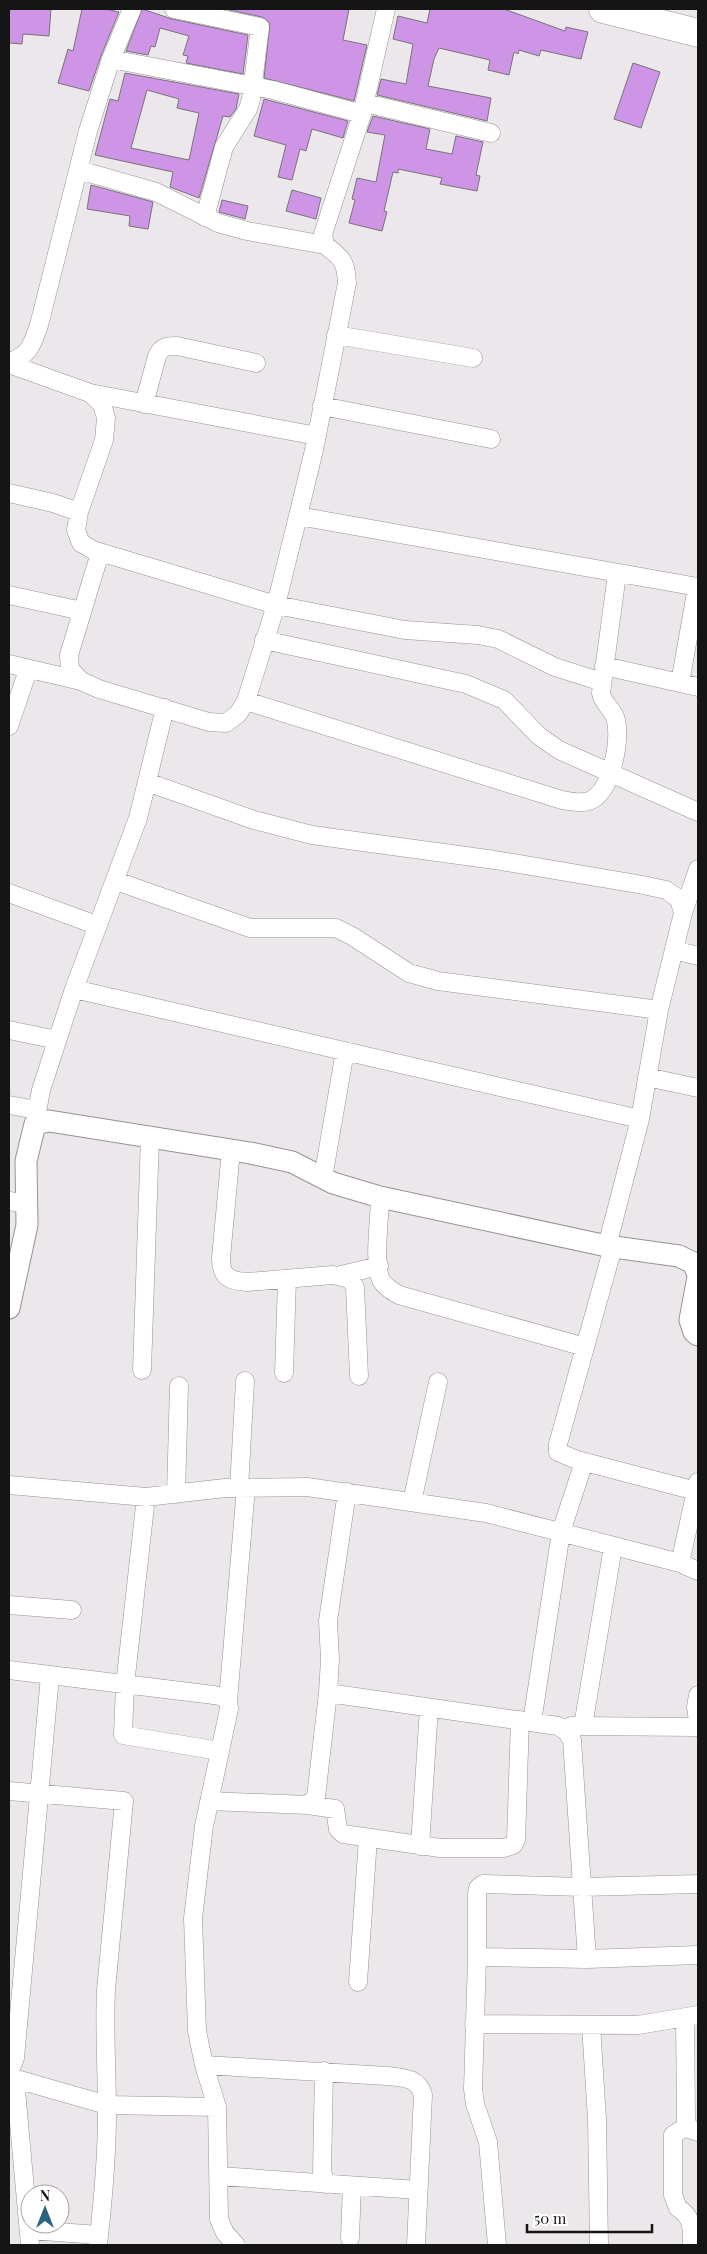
<svg xmlns="http://www.w3.org/2000/svg" width="707" height="2254" font-family="'Playfair Display',serif">
<rect width="100%" height="100%" fill="#ece7ea"/>
<path fill="#ce95e6" stroke="#777478" fill-rule="evenodd" d="M9 9H51L49 36 23 34 22 44 9 43Z
M82 9H106L119 12 101 56 89 91 58 83 68 49 73 51Z
M142 9 172 19 248 35 243 74 186 63 188 56 183 55 189 36 160 28 155 47 151 46 148 55 126 51Z
M225 9H349L343 40 367 45 354 101 264 78 270 23 262 17Z
M430 9H504L565 31 566 27 588 32 581 59 541 50 539 56 519 50 518 54 514 52 509 75 488 70 490 60 439 48 434 59 428 86 491 98 487 121 377 95 381 79 406 84 413 44 393 39 398 16 427 23Z
M633 63 660 72 641 128 614 119Z
M125 73 239 94 236 109 230 117 223 116 199 198 170 187 173 172 95 155 110 99 118 101ZM147 90 179 99 177 108 199 113 189 160 131 148Z
M264 99 348 121 343 138 312 129 306 151 300 149 292 180 278 177 286 145 254 136Z
M373 116 430 129 426 149 452 154 456 136 483 142 476 175 480 176 477 191 440 184 442 178 398 169V173L393 172 384 211 387 212 382 231 349 223 355 200 352 199 357 178 376 182 385 135 367 132Z
M91 185 153 202 148 229 129 226 130 216 87 209Z
M292 190 321 198 316 219 286 211Z
M222 200 248 206 245 219 219 212Z"/>
<g fill="none" stroke-linecap="round" stroke-linejoin="round">
<g stroke="#979295" stroke-width="19">
<path id="minor" d="M174 9 260 27 251 99 248 109 224 147 205 217
M111 59 273 90 362 114
M365 103 491 133
M79 170 156 192 218 223 247 231 325 245
M336 335 473 358
M9 362C30 355 32 345 39 325L88 131 111 59 132 9
M9 364 90 393 102 404 106 418 104 440 79 512 76 530 81 543 93 550 276 605 405 630 478 635 498 639 555 667 602 682
M90 393 317 436
M144 404 157 356C162 346 167 346 177 346L256 363
M322 406 491 439
M9 493 53 503 79 512
M298 516 698 587
M100 553 69 655 70 669 81 681 99 689 209 722 226 723 238 714 246 701 276 605 298 516 314 450 347 283C346 261 342 258 325 245L323 234 362 114 386 9
M9 595 82 611
M264 640 466 684 504 700 539 736 559 750 698 812
M9 664 81 681
M604 666 698 687
M680 683 697 587
M246 701 562 800C573 802 587 805 596 797 613 782 620 741 616 720 613 709 603 704 601 693L617 574
M9 726 28 670
M147 782 254 820 312 835 495 860 643 885 666 890 679 899 683 913 659 1010 640 1119 607 1246
M116 881 250 928H336L352 936 409 973 438 981 659 1010
M9 893 96 925
M683 913 698 869
M674 950 698 956
M74 989 640 1119
M9 1030 57 1040
M647 1077 698 1088
M9 1105 37 1110
M35 1124 41 1090 74 989 138 818 165 708
M231 1150 221 1258C221 1277 229 1281 247 1282L333 1275 350 1279 355 1287 359 1376
M323 1178 345 1051
M380 1197C380 1218 373 1261 381 1280 385 1287 392 1291 399 1295L585 1347
M9 1201 28 1204
M613 1247 558 1444V1452L577 1460 696 1491
M341 1275 379 1266
M142 1370 150 1137
M284 1373 287 1279
M9 1485 146 1497 225 1488 307 1487 486 1513 680 1563 698 1571
M239 1488 245 1381
M176 1494 179 1386
M146 1497 125 1685 123 1735 220 1751
M412 1502 438 1382
M680 1563 698 1482
M9 1605 72 1610
M9 1670 214 1695 224 1697 228 1701 229 1709 204 1826 193 1918 197 2031 204 2065 217 2107 219 2219 225 2233 236 2245
M328 1693 558 1726 566 1731 572 1740 587 1959 477 1957 473 2089 475 2104 488 2142 497 2245
M698 1695 696 1707 698 1721
M228 1701 246 1487
M532 1722 561 1532 584 1462
M571 1726 698 1727
M583 1726 613 1547
M9 1791 124 1801 106 1990C104 2031 107 2071 107 2112 107 2157 103 2201 98 2245
M209 1801 308 1805 316 1797 328 1693 330 1659 328 1621 347 1492
M308 1805 335 1809 338 1829 343 1834 440 1848H504L513 1845 516 1840 520 1720
M420 1846 429 1708
M477 1957V1894L478 1888 483 1884 582 1887 698 1884
M587 1959 698 1955
M358 1982 368 1838
M685 2018 686 2120 689 2129 698 2132
M474 2024 638 2025 698 2015
M591 2025 597 2119 599 2245
M204 2065 387 2076C403 2078 418 2077 423 2095L416 2245
M324 2071 322 2172 326 2184
M9 2073 15 2058 50 1676
M9 2077 107 2105 217 2107
M15 2079 30 2245
M687 2126 673 2135V2195L678 2208C693 2217 692 2229 692 2245
M220 2176 418 2190
M29 2230 99 2235
M350 2238 352 2186"/>
</g>
<g stroke="#979295" stroke-width="23">
<path id="tertiary" d="M698 1277 690 1320 694 1332 698 1335
M9 1308 27 1225 26 1161 35 1124 49 1121 250 1153 292 1162 333 1183 380 1197 607 1246 679 1256 693 1263 698 1274"/>
</g>
<g stroke="#979295" stroke-width="29">
<path id="primary" d="M603 9 698 33"/>
</g>
<use href="#minor" stroke="#fff" stroke-width="18"/>
<use href="#tertiary" stroke="#fff" stroke-width="21"/>
<use href="#primary" stroke="#fff" stroke-width="28"/>
</g>
<rect width="707" height="2254" fill="none" stroke="#161516" stroke-width="20"/>
<g transform="translate(45 2209)"><circle r="24" fill="#ffffff" stroke="#a2a1a2"/>
<path d="M0-4L9 19L0 12L-9 19Z" fill="#2a637d"/>
<text y="-8" font-size="14" font-weight="bold" text-anchor="middle" fill="#161516">N</text>
</g>
<path d="M527 2224v8h125v-8" fill="none" stroke="#161516" stroke-width="2.5"/>
<text x="534" y="2224" font-size="15" fill="#161516" stroke="#ffffff" stroke-width="4" paint-order="stroke">50 m</text>
</svg>
